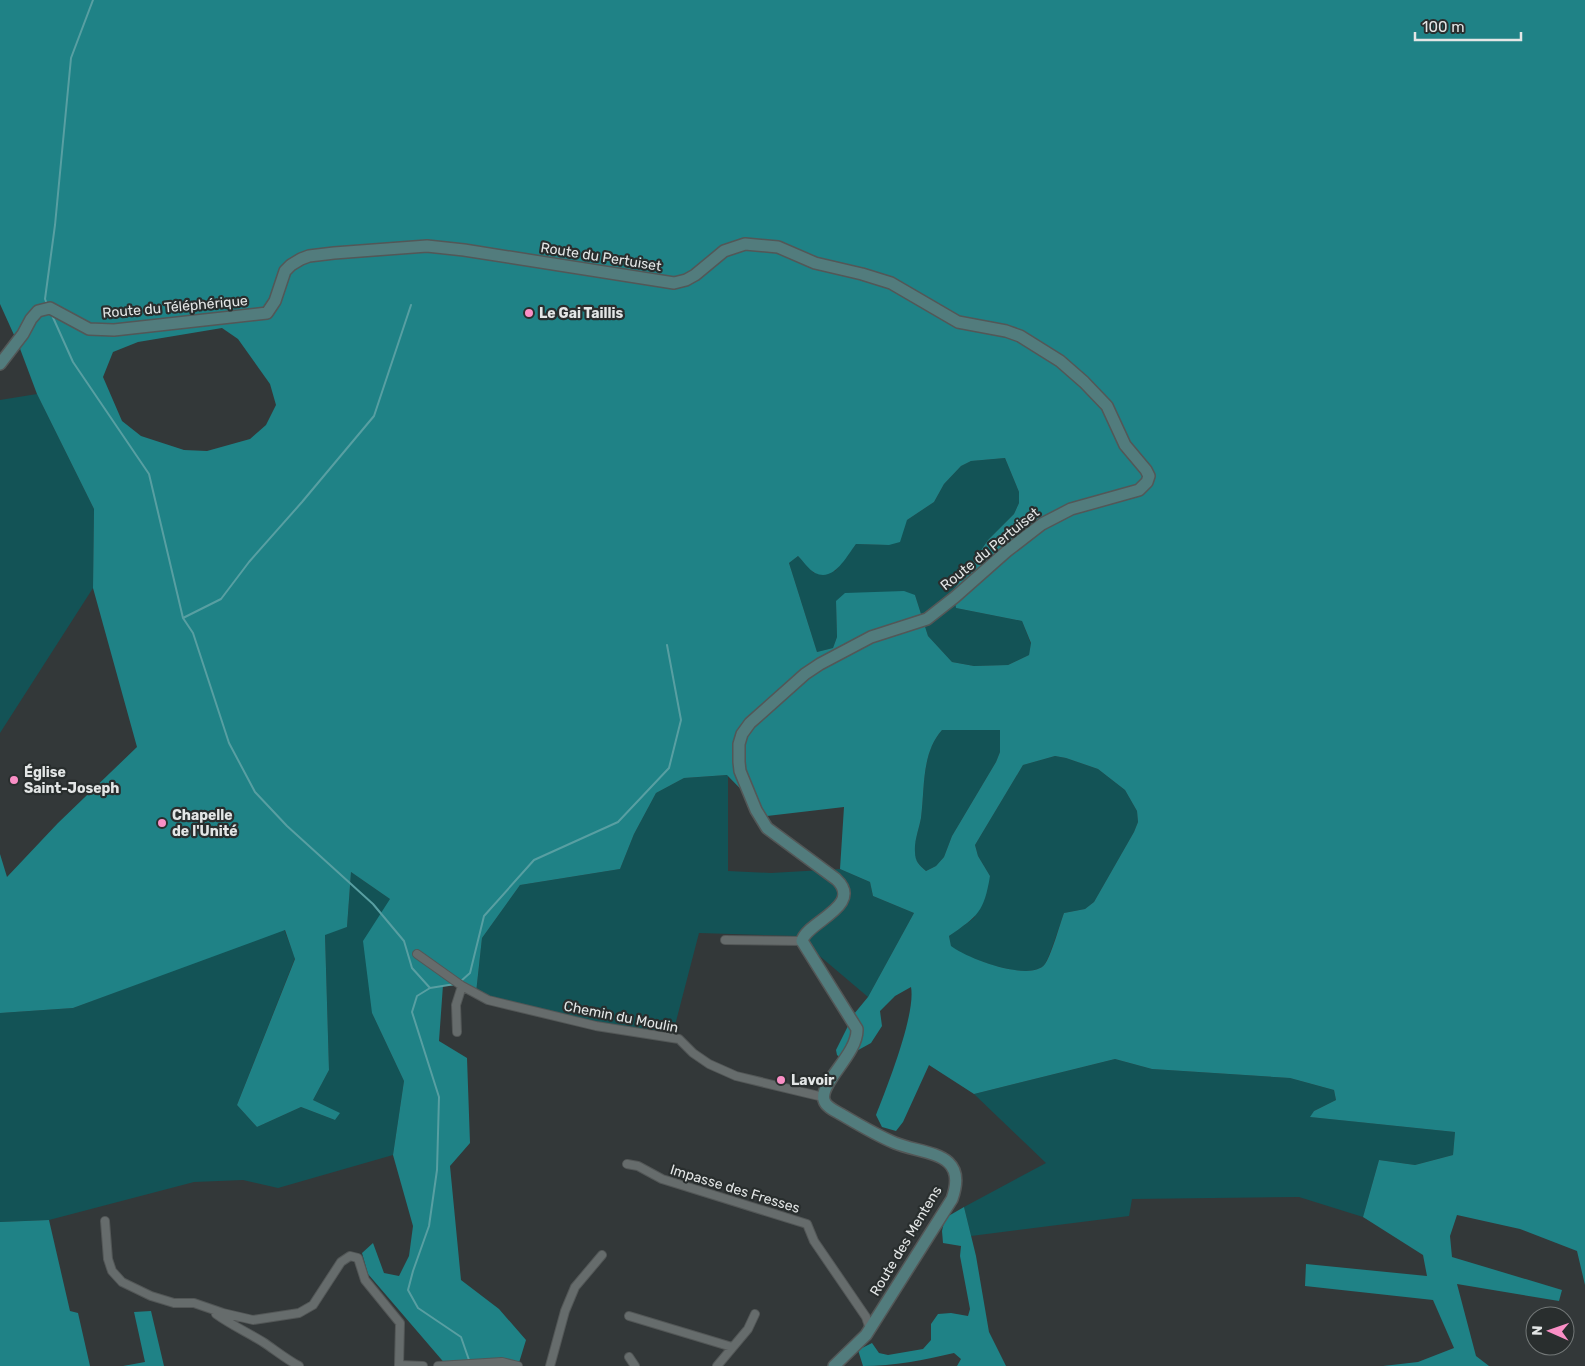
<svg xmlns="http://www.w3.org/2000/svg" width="1585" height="1366" font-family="Rubik,sans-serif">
<rect width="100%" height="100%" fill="#333839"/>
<path fill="#135356" d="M37 394 94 509 93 588 0 733V400Z
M1005 458 1019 492V503L1014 514 988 540 953 591 956 608 1022 621 1031 644 1029 655 1008 665 974 666 952 662 928 636 915 595 836 601 837 637 833 648 817 652 789 563 798 556 814 573 835 571 856 544 889 545 907 520 934 502 944 484 961 466 971 461Z
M942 730H1001L1000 752 996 762 952 836 944 857 936 866 926 871C920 865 915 862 914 852 914 841 919 829 921 818 925 788 921 754 942 730Z
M1055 756 1066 758 1098 769 1125 790 1137 811 1138 822 1134 832 1094 902 1085 909 1064 913C1060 924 1050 956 1045 964 1030 983 967 958 951 947L949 936 974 918 990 876 978 856 975 845 1023 765Z
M728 775V871L771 873 840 869 870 882 873 896 914 913 868 997 796 936 699 933 673 1033 598 1022 476 993 482 938 520 885 620 869 634 834 656 793 684 778Z
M351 872 390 899 372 1013 404 1081 393 1155 278 1188 243 1180 194 1182 49 1220 0 1222V1013L73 1008 284 929 295 958 237 1105 257 1127 301 1107 335 1120 339 1113 313 1100 329 1070 325 934 347 927Z
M1115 1059 1152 1069 1290 1078 1334 1090 1336 1100 1314 1111 1311 1117 1455 1132 1453 1155 1415 1165 1379 1160 1363 1217 1299 1197 1132 1199 1129 1216 971 1236 964 1207 1046 1163 974 1094Z"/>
<path fill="#1f8286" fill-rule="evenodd" d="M0 0H1585V1285L1577 1251 1520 1229 1457 1215 1450 1236 1452 1257 1562 1290 1559 1301 1457 1284 1476 1356 1489 1366H1383L1418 1362 1454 1348 1433 1300 1305 1286 1306 1264 1427 1276 1423 1255 1363 1217 1379 1160 1415 1165 1453 1155 1455 1132 1310 1117 1314 1111 1336 1100 1334 1090 1290 1078 1152 1069 1115 1059 974 1094 929 1065 903 1122 896 1131 882 1127 876 1115C887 1087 916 1014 911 987L895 996 880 1011 882 1026 871 1043 842 1059 837 1055 836 1050 854 1014 868 997 914 913 873 896 870 882 840 869 844 807 767 816 727 775 684 778 656 793 634 834 620 869 520 885 482 938 476 993 462 986 443 985 439 1041 467 1058 470 1143 450 1166 461 1280 499 1309 526 1340 518 1366H447L368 1274 362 1253 373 1243 384 1273 399 1276 409 1256 413 1226 393 1155 404 1081 372 1013 363 941 390 899 351 872 347 927 325 935 329 1070 313 1100 340 1113 335 1120 301 1107 257 1127 237 1105 295 959 285 930 73 1008 0 1013V854L7 877 58 823 137 747 93 588 94 509 37 394 19 346 0 304ZM222 328 238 339 270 384 276 405 266 425 250 439 207 451 184 450 141 436 122 421 103 377 113 352 138 342ZM1005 458 1019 492V503L1014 514 988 540 953 591 956 608 1022 621 1031 643 1029 655 1008 665 974 666 952 662 928 636 915 595 904 591 845 593 836 601 837 637 833 648 817 652 789 563 798 556C803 561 809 570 815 573 834 582 846 557 856 544L889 545 900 542 907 520 934 502 944 484 961 466 971 461ZM942 730H1000V752L996 762 952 836 944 857 936 866 926 871C919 865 915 861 915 852 914 841 919 829 921 818 925 788 921 754 942 730ZM1055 756 1066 758 1098 769 1125 790 1137 811 1138 822 1134 832 1094 902 1085 909 1064 913C1060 924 1051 956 1045 964 1031 983 966 958 951 946L949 936C978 916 984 912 990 876L978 856 975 845 1023 765Z
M964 1207 976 1256 989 1332 1006 1366H957L961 1359 954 1353C924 1360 894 1366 863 1366L858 1350 872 1343 879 1353 888 1355 923 1349 931 1340V1324L938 1314 951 1313 968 1316 970 1309 960 1256 961 1246 943 1243 942 1231 945 1218Z
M49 1220 70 1311 78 1313 90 1366H0V1222Z
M151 1311 164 1366H123L145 1362 134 1312Z"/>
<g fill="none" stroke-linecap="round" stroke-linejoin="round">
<path stroke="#589fa2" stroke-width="2" d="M47 304 45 299 55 225 71 58 93 0
M51 313 73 362 149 474 183 618 193 633 229 743 255 792 287 826 373 904 404 941 412 968 430 988 417 996 412 1012 439 1097 437 1170 429 1226 413 1271 408 1290 418 1308 461 1337 469 1360
M183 618 221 599 249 562 302 502 374 416 411 305
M461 981 470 973 484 916 534 860 618 822 669 768 681 720 667 645
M430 988 455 984"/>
<g stroke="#535757" stroke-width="10">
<path id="street" d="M725 940 802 941
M417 954 462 986 488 1000 596 1026 679 1039 693 1053 709 1064 736 1076 823 1097
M457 1032 456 1005 462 986
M627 1164 638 1166 662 1179 807 1224 814 1241 866 1317 870 1329
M105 1221 108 1259 112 1271 122 1282 151 1296 174 1303H194L223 1313 253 1320 299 1313 313 1305 341 1262 350 1256 358 1258 365 1280 400 1323 399 1365 423 1366
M216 1314C231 1325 247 1332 263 1342 275 1350 286 1359 299 1366
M629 1316 732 1347
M629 1357 635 1366
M438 1366 502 1362 518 1366
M550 1366 565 1311 575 1287 602 1255
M717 1366 748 1329 755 1314"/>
</g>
<g stroke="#535757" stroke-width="14">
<path id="secondary" d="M0 364 23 334 31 319 38 311 50 308 89 329 114 330 267 313 275 301 285 271 291 265 301 259 309 256 334 253 427 246 464 250 674 283 686 280 695 275 724 251 745 244 778 247 815 263 862 274 891 283 958 322 1006 331 1020 336 1060 361 1084 382 1107 406 1125 445 1146 470 1149 476 1147 482 1139 490 1071 509 1042 524 1007 551 955 597 927 619 871 637 820 664 805 674 750 723 742 734 739 744V762L740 771 756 810 767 828 836 879C865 906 806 922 802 941L857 1029C858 1054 819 1083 824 1100 826 1108 838 1112 844 1116 861 1126 878 1136 895 1143 925 1155 969 1151 952 1199L866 1335 834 1366"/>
</g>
<use href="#street" stroke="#666c6c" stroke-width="8"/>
<use href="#secondary" stroke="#527c7d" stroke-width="11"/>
</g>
<g fill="#fa8fc6" stroke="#292e2e" stroke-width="2">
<circle cx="529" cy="313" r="5"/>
<circle cx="14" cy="780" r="5"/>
<circle cx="162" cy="823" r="5"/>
<circle cx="781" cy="1080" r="5"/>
</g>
<g text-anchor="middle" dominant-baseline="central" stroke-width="4.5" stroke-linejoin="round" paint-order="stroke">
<g font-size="14" fill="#e3e6e6" stroke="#292e2e">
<text transform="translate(601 257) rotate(9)">Route du Pertuiset</text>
<text transform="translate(175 307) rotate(-5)">Route du Téléphérique</text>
<text transform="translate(990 549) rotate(-39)">Route du Pertuiset</text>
<text transform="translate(621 1017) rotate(11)">Chemin du Moulin</text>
<text transform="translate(735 1189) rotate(17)">Impasse des Fresses</text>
<text transform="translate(906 1241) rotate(-59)">Route des Mentens</text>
</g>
<g font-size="14" font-weight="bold" fill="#e3e6e6" stroke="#292e2e" text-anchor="start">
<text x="539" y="313">Le Gai Taillis</text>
<text x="24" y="772">Église<tspan x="24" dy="16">Saint-Joseph</tspan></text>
<text x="172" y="815">Chapelle<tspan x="172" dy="16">de l'Unité</tspan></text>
<text x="791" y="1080">Lavoir</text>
</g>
</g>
<g transform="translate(1550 1331) rotate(272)"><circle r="24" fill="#292e2e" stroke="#737878"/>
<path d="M0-4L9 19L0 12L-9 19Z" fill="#fa8fc6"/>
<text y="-8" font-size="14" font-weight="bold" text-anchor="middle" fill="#e3e6e6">N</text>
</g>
<path d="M1415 32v8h106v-8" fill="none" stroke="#e3e6e6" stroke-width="2.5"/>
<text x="1422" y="32" font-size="15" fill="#e3e6e6" stroke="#292e2e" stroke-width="4" paint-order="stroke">100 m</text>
</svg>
